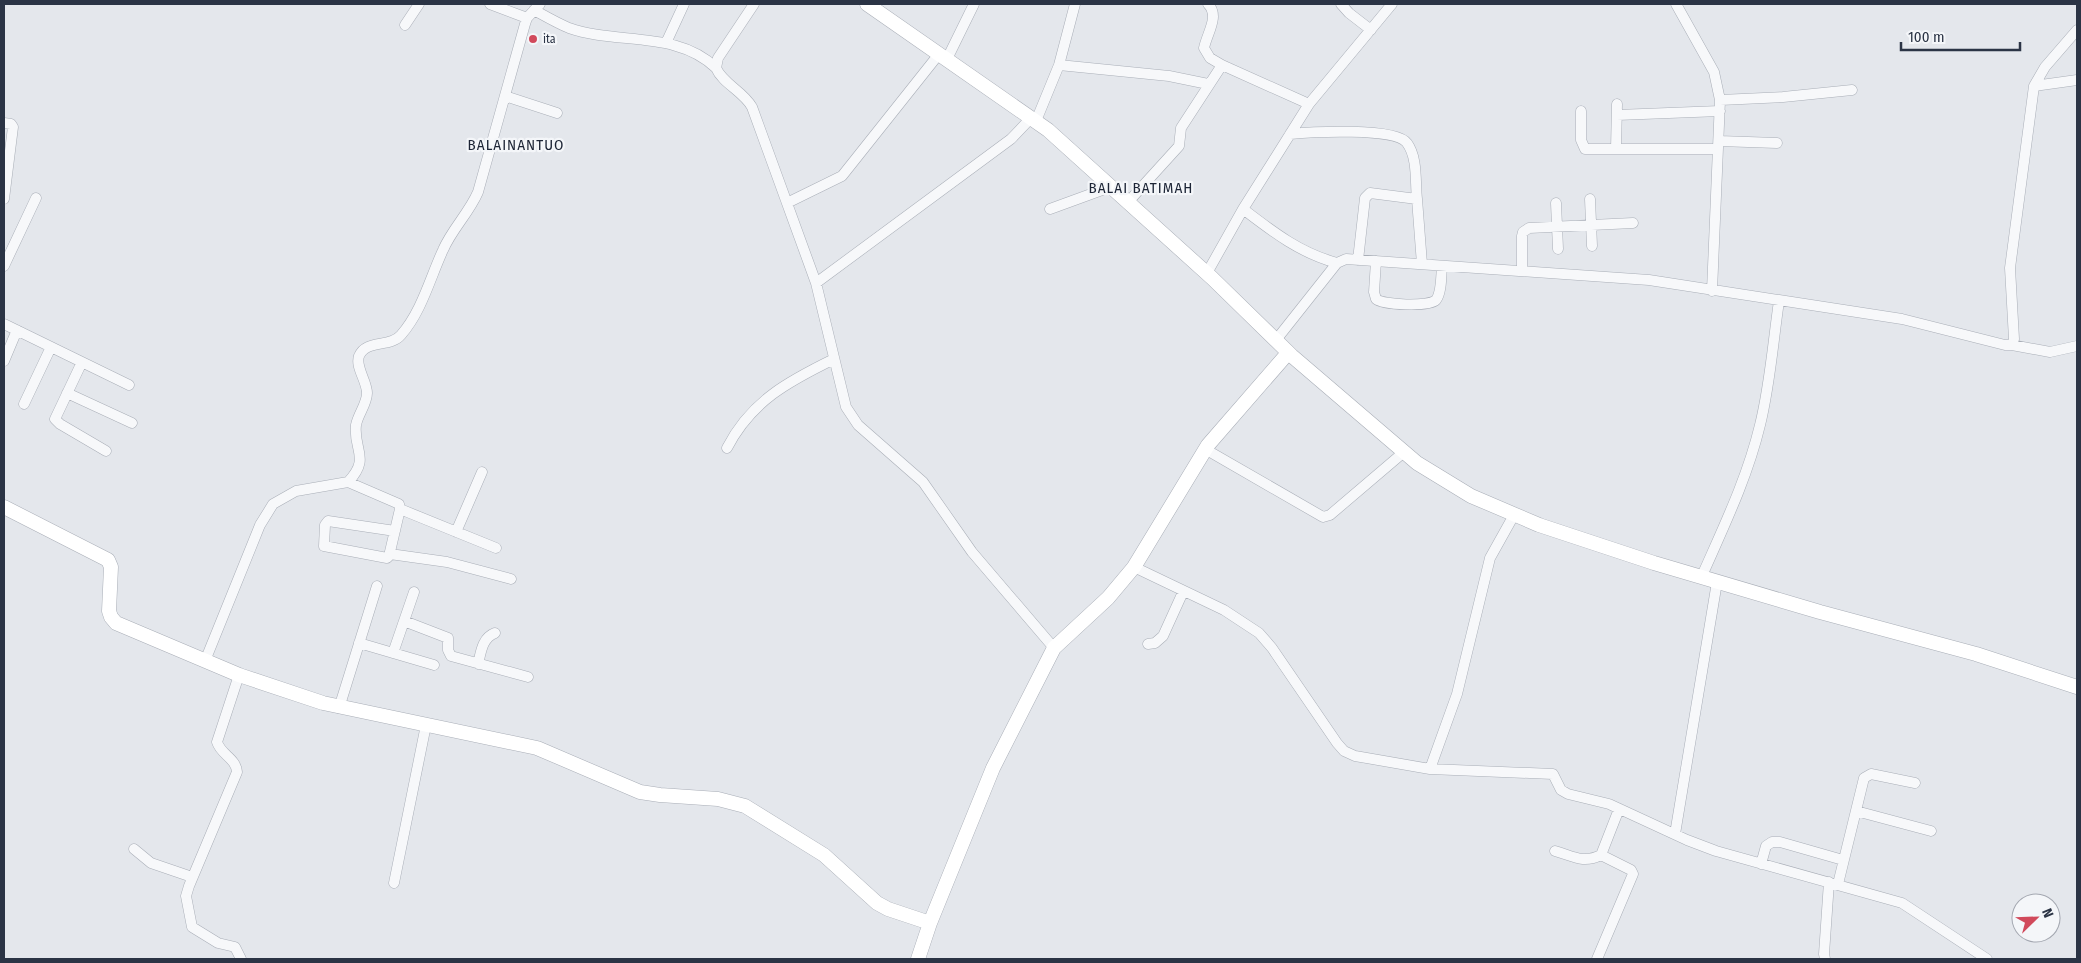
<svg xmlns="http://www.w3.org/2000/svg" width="2081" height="963" font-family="'Fira Sans Condensed',sans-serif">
<rect width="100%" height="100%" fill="#e4e7ec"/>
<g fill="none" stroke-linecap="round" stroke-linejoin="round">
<g stroke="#a9aeb7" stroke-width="11">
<path id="street" d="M490 4 527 18
M754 4 718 58 716 68C723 84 743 91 752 107L816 283 846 407 858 425 923 482 972 552 1054 648
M1208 4C1220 16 1207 33 1204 48L1210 58 1222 65 1309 104
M1341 4 1349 13 1371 30
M1676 4 1714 72 1720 100 1712 291
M534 10C545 16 557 23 569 28 617 45 677 30 716 68
M405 25 419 4
M666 43 684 4
M947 59 974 4
M1059 65 1169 76 1208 84
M2034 86 2077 80
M505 96 557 113
M1720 100 1783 97 1852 90
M1581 111V140L1585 149H1718
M1617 115 1720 111
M1036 121 1059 65 1075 4
M4 123 11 124 13 127 4 199
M1290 134C1310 132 1396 127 1407 143 1418 158 1415 182 1417 199
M1719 141 1777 143
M1616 149 1617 104
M1590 199 1592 246
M1129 201 1179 146 1181 128 1222 65
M787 203 842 176 939 54
M1556 203 1558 249
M1050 209 1113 186
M1243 209C1273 232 1300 253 1337 263
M1358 260 1365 198 1370 193 1417 199 1422 264
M1376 261 1374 292 1376 299C1383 305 1429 307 1436 300 1442 292 1441 275 1442 266
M4 266 36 198
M1522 271V236L1523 232 1529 228 1633 223
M1207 273 1243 209 1309 104 1392 4
M816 283 1011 139 1031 118
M4 324 129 385
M1276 340 1337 263 1346 259 1649 280 1902 319 2005 345H2012L2014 339 2010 268 2034 86 2045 67 2077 30
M2012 345 2050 352 2077 346
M4 361 17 330
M82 362 55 419 60 424 106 451
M67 393 132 423
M24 404 51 347
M727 448C751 401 789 381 834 359
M1205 449 1323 517 1330 515 1404 452
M348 482 399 504 400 509 389 556 387 558 324 546 325 525 328 521 395 531
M400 509 496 548
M456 532 482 472
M390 554 447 562 511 579
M1134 567 1224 610 1259 633 1272 648 1337 743 1344 751 1355 756 1430 769 1553 774 1561 790 1568 794 1609 804 1687 840 1716 851 1902 903 1987 959
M1701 578C1723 528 1747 479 1760 425 1770 385 1773 342 1779 301
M404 621 448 638V650L451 656 528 677
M359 643 434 665
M1148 644 1155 643 1163 636 1183 592
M393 653 414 592
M205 661 260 525 273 504 296 491 348 482C371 458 353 450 356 425 358 414 367 404 367 393 367 381 355 367 359 356 366 339 390 348 401 335 422 311 430 278 443 250 452 229 469 213 478 192L525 24 527 18 540 4
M478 664C481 652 482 638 495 633
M239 675 217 742C221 755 236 758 237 772L189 886 186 896 192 927 218 943 235 947 241 959
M339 708 377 586
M1430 769 1457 694 1490 558 1514 515
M1856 811 1931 831
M1675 834 1717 582
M134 849 151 863 192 877
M1555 851C1573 856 1583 864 1601 855
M1761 864 1766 846 1772 842H1780L1843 860
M394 883 426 725
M1838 884 1864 778 1871 774 1915 783
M1597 959 1633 874 1631 870 1601 855 1619 809
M1825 959 1824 954 1829 882"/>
</g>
<g stroke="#a9aeb7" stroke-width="15">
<path id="secondary" d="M867 4 1048 130 1212 278 1292 356 1417 463 1471 496 1539 525 1654 563 1820 612 1976 654 2077 687
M4 507 108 560 111 567 109 611 111 617 116 623 239 675 323 703 537 748 640 792 660 795 718 799 745 806 824 855 877 903 888 909 930 923
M918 959 930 923 993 768 1054 648 1108 598 1134 567 1208 445 1288 353"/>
</g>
<use href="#street" stroke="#f7f8fa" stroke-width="10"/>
<use href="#secondary" stroke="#fff" stroke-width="14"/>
</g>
<circle fill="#d1495b" stroke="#f4f6f9" stroke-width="2" cx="533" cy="39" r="5"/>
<g text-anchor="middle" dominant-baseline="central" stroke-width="4.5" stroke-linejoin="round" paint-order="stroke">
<g font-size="12" fill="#2b3445" stroke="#f4f6f9" text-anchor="start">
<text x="543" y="39">ita</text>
</g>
<g font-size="15" letter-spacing="1" fill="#1d2536" stroke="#f4f6f9">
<text x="516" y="145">BALAINANTUO</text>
<text x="1141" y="188">BALAI BATIMAH</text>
</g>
</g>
<rect width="2081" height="963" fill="none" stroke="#2b3445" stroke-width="10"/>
<g transform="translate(2036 918) rotate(67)"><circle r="24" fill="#f4f6f9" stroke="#a4a8b1"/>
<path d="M0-4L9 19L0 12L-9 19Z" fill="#d1495b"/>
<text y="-8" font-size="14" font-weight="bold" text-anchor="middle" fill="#2b3445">N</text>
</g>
<path d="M1901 42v8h119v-8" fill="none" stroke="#2b3445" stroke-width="2.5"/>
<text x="1908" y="42" font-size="15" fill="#2b3445" stroke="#f4f6f9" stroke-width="4" paint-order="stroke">100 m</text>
</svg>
